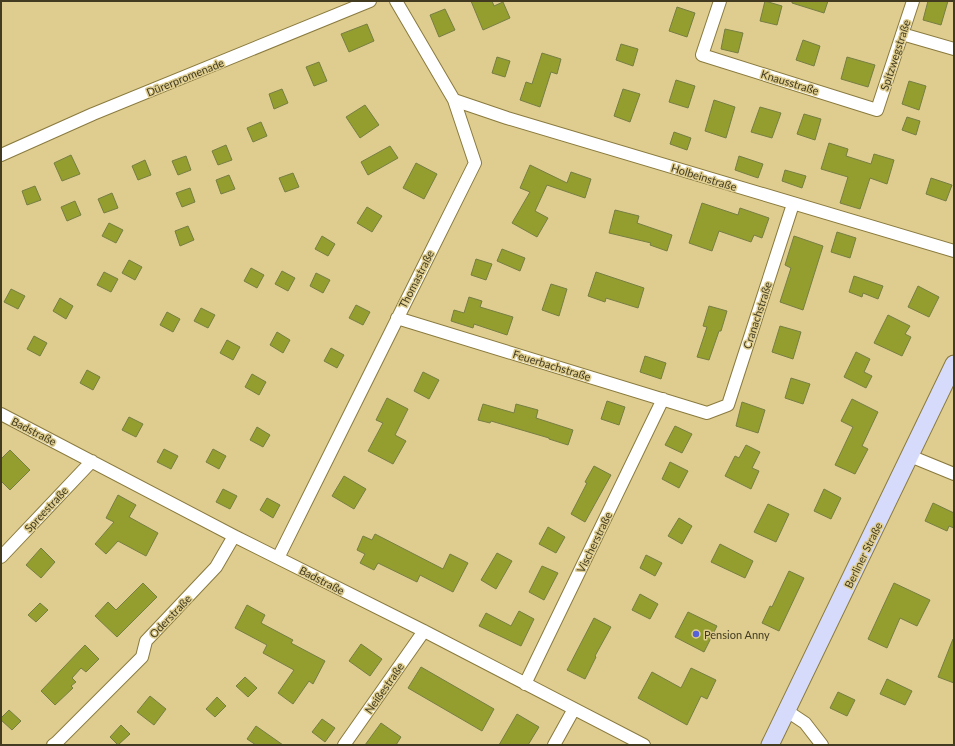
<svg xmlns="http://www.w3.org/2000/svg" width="955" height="746" font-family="Lato,sans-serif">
<rect width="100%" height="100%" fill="#decd8f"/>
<path fill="#939e2e" stroke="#777e43" d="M471 1H492L494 6 503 2 510 18 483 30Z
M765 1 782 6 777 25 760 21Z
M792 1H828L824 13 792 3Z
M928 1H948L941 25 923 20Z
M677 7 695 13 687 37 669 31Z
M445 9 455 30 439 37 430 15Z
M367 24 374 41 349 52 341 34Z
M725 29 743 33 738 53 721 49Z
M803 40 820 46 814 66 796 60Z
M621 44 638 49 633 66 616 60Z
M542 53 561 59 557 74 551 72 540 107 520 100 526 82 532 84Z
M497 57 510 61 505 77 492 73Z
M847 57 875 65 868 87 841 79Z
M319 62 327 81 314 86 306 67Z
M676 80 695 86 688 108 669 102Z
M909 81 926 86 919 110 902 104Z
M282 89 288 103 274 109 269 94Z
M623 89 640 94 630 122 614 116Z
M714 100 735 107 726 138 705 131Z
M365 105 379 125 360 138 346 117Z
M760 107 781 113 772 138 751 132Z
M804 114 821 119 815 140 797 134Z
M907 117 920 121 916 135 902 130Z
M261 122 267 136 253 142 247 128Z
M674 132 691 138 687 150 670 144Z
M829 143 848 149 846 156 871 164 874 154 894 160 887 184 870 178 860 209 840 203 848 177 821 169Z
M226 145 232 160 218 165 212 151Z
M390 146 398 158 368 175 361 162Z
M71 155 80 174 62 181 54 163Z
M186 156 191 170 178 175 172 161Z
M739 156 763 164 758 178 735 170Z
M145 160 151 175 138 180 132 166Z
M416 163 437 174 424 199 403 188Z
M530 165 567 183 571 172 591 179 585 198 547 185 535 211 548 218 537 237 512 223 530 192 520 188Z
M785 170 806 176 802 188 782 181Z
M293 173 299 187 285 192 279 178Z
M229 175 235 189 221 194 216 180Z
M931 178 952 185 946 201 926 194Z
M35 186 41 200 27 205 22 191Z
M190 188 195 202 182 207 176 193Z
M112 193 118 208 104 213 98 199Z
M75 201 81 215 67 221 61 207Z
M702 203 738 215 740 208 769 218 762 238 754 235 751 242 719 231 712 251 689 243Z
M367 207 382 216 372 232 357 223Z
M615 210 639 216 637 223 672 235 667 251 650 245 651 243 609 233Z
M109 223 123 230 116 243 102 236Z
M188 226 194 240 180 246 175 231Z
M837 232 856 238 850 258 831 252Z
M322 236 335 244 328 256 315 249Z
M794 236 823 246 803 310 780 302 791 268 785 265Z
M502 249 525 258 520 271 497 261Z
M476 259 492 264 486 280 471 275Z
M129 260 142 267 135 280 122 273Z
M251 268 264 275 257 288 244 281Z
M282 271 295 278 288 291 275 284Z
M104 272 118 279 111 292 97 285Z
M596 272 644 288 638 308 606 298 605 302 588 296Z
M316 273 330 280 323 293 310 286Z
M854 276 883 286 878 299 863 293 862 297 849 292Z
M551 284 567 289 559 316 542 310Z
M918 286 939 297 929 317 908 307Z
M11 289 25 296 18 309 4 302Z
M469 297 482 301 480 307 513 317 507 335 474 324 473 328 451 321 454 310 464 313Z
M60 298 73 306 66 319 53 311Z
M356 305 370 312 363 325 349 318Z
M709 306 727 311 721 331H719L709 360 697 357 707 327 703 326Z
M201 308 215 315 208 328 194 321Z
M167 312 180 319 173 332 160 325Z
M888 315 910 326 905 334 911 337 902 356 874 343Z
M780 326 801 332 793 359 772 352Z
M277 332 290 340 283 353 270 345Z
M34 336 47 343 40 356 27 349Z
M227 340 240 347 233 360 220 353Z
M331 348 344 355 337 368 324 361Z
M856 352 870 359 864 372 872 376 866 388 844 377Z
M645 356 666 363 661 379 640 372Z
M87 370 100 377 93 390 80 383Z
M423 372 439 380 429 399 414 391Z
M252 374 266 382 259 395 245 387Z
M791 378 810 384 803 404 785 398Z
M387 398 408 409 395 435 406 441 393 464 368 451 383 423 376 420Z
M852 399 878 412 862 446 868 449 855 474 835 465 853 427 841 421Z
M607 401 625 407 619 425 601 419Z
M742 402 765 410 758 433 736 426Z
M483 404 514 413 516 404 538 410 536 418 573 430 568 445 549 439V438L491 421 490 423 478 420Z
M129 417 143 424 136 437 122 430Z
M675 426 692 434 682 453 665 445Z
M257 427 270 435 263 447 250 440Z
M746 445 760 452 752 468 759 471 751 489 725 476 735 456 739 458Z
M164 449 178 456 171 469 157 462Z
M213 449 226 456 219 469 206 462Z
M10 450 30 470 10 490 1 481V459Z
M670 462 688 471 679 488 662 479Z
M594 466 611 475 585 522 571 514 587 483 585 482Z
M344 476 366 489 354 509 332 496Z
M223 489 237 496 230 509 216 502Z
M824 489 841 498 831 519 814 511Z
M118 495 136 505 129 517 158 533 146 556 118 541 106 554 95 544 114 522 106 518Z
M267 498 280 505 273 518 260 510Z
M933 503 954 513V528L949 526 947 531 925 521Z
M768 504 789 514 776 542 754 532Z
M679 518 692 526 682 544 668 536Z
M548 527 565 537 556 553 539 544Z
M375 534 443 569 450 554 468 563 453 592 420 575 417 582 378 563 374 570 360 563 365 554 357 550 363 536 372 540Z
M720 544 753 561 745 578 711 562Z
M41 548 55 562 41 578 26 565Z
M497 553 512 561 496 589 481 580Z
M646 555 662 563 655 576 640 568Z
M542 566 558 573 544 600 529 592Z
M789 571 804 578 779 631 762 623 770 606 772 607Z
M143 583 157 597 117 637 95 616 108 602 116 610Z
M894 583 930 600 917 626 900 618 887 648 868 639Z
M640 594 658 604 650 619 632 610Z
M40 603 48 610 36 622 28 615Z
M247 605 265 615 261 623 293 640 291 643 325 661 313 684 309 681 293 704 278 693 294 670 263 653 267 645 235 628Z
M519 611 534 619 521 646 479 626 486 613 511 626Z
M688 612 717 626 704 652 675 637Z
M594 618 611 627 595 656 596 657 585 679 567 670Z
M953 639H954V683L938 677Z
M361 644 382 659 370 676 349 661Z
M85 645 99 659 86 672 81 668 72 678 76 682 71 686 73 688 55 705 41 691Z
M421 667 494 709 482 731 408 688Z
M691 668 716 680 707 699 701 696 687 725 638 698 652 672 681 688Z
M245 677 257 688 248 697 236 686Z
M887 679 912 691 905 705 880 694Z
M838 692 855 700 847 716 830 708Z
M150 696 166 709 154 725 137 712Z
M217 697 226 706 215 717 206 709Z
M9 710 21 721 12 730 1 720V718Z
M517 714 539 727 528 745H499Z
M322 719 335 728 325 742 312 732Z
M381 723 401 737 396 745H365Z
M121 725 130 734 118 745 110 737Z
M256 726 283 745H256L247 739Z"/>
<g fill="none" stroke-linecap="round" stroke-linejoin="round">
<g stroke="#8a7a3e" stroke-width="14">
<path id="street" d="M720 1 702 55 877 110 913 1
M902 34 954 49
M454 100 507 118 954 251
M1 155 93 114 370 1
M397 318 707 413 728 405 793 204
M1 414 234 536 424 631 644 745
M910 456 954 474
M1 557 92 461
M278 558 475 163 454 100 396 1
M525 684 663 399
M787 711 805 723 822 745
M53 745 57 742 142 657 146 641 216 567 234 536
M344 745 424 631
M554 745 574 709"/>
</g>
<g stroke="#8a7a3e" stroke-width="19">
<path id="secondary" d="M770 745 954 364"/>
</g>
<use href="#street" stroke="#fff" stroke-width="12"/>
<use href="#secondary" stroke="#d6dbfc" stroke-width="17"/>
</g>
<circle fill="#5662d9" stroke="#decd8f" stroke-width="1.5" cx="696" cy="634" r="4"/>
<g text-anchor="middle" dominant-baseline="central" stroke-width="3" stroke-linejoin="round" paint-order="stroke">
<g font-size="11" fill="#423b21" stroke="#decd8f">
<text transform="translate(895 55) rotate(-72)">Spitzwegstraße</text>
<text transform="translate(185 77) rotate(-22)">Dürerpromenade</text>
<text transform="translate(790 82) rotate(17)">Knausstraße</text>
<text transform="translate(704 177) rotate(17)">Holbeinstraße</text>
<text transform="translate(416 279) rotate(-63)">Thomastraße</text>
<text transform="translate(757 315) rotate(-72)">Cranachstraße</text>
<text transform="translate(552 365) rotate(17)">Feuerbachstraße</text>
<text transform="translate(34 431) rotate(27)">Badstraße</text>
<text transform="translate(46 509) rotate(-47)">Spreestraße</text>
<text transform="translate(594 542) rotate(-64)">Vischerstraße</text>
<text transform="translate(863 555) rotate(-64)">Berliner Straße</text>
<text transform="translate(322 580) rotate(27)">Badstraße</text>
<text transform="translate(170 616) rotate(-46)">Oderstraße</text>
<text transform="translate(384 688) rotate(-55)">Neißestraße</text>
</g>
<g font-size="11" fill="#423b21" stroke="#decd8f" text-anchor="start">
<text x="704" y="634">Pension Anny</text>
</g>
</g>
<rect width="955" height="746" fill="none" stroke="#423b21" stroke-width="4"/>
</svg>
